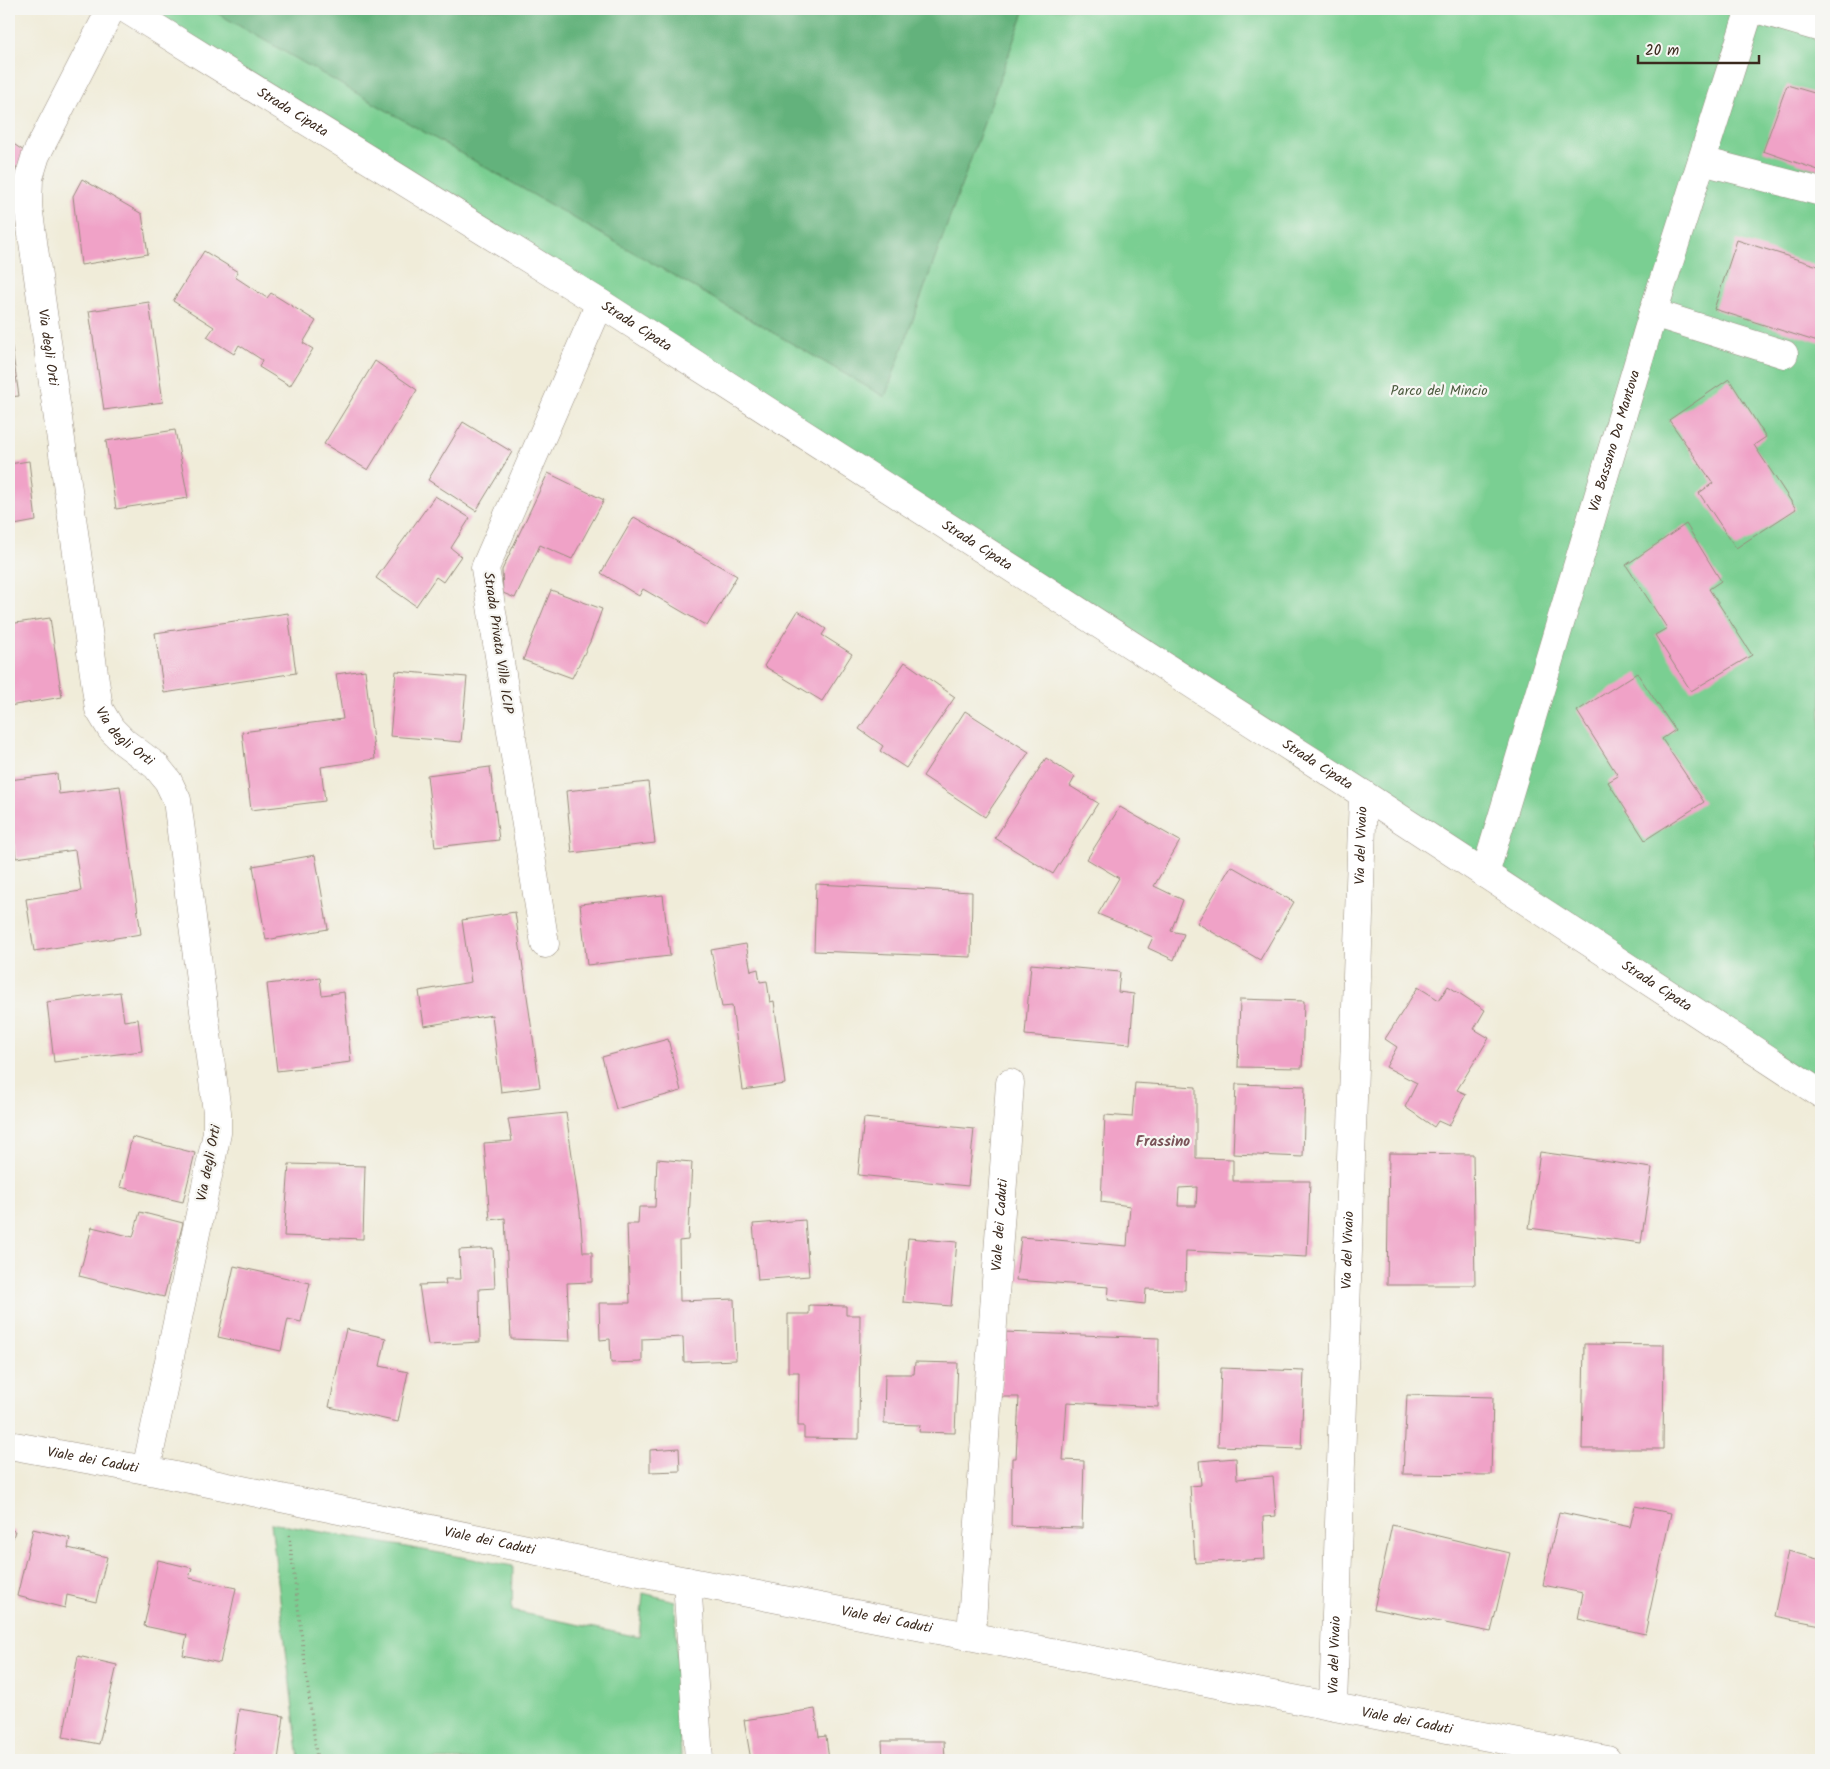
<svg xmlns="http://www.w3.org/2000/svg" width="1830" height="1769" font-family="Kalam,sans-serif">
<rect width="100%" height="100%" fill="#f6f6f2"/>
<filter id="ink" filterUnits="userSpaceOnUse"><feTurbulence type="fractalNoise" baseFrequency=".02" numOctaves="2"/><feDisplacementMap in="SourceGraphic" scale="10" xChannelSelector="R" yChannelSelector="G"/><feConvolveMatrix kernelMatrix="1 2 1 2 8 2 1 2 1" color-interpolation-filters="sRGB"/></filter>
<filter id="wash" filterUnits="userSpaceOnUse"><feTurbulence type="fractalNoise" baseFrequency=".0096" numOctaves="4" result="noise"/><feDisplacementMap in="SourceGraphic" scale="20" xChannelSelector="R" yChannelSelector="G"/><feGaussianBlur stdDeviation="1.12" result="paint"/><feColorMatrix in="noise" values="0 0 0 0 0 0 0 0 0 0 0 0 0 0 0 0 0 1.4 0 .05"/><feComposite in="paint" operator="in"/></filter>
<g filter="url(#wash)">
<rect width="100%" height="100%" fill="#f0ecd9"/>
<path fill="#7acf92" stroke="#5a7c58" d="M130 9H1821V1095Z
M271 1523 513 1566 512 1611 639 1637 643 1593 675 1601 681 1760H299Z"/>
<path fill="#63b27c" stroke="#4f6e4d" d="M210 9H1025L885 397Z"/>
<g id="blocks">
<path fill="#f0a2c7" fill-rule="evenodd" d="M1787 85 1821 95V171L1763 151Z
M9 141 27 153 9 179Z
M82 179 142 214 148 254 81 265 73 196Z
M1737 240 1821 267V343L1714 309Z
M204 251 238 272 235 277 267 298 271 293 316 321 303 343 313 349 290 386 259 367 262 360 239 345 234 354 207 337 214 327 173 301Z
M149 302 163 402 104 410 89 311Z
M9 328 19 396 9 397Z
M375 361 417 390 368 470 324 444Z
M1729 379 1766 437 1754 445 1796 509 1736 548 1699 493 1713 483 1669 420Z
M463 422 512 452 476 511 428 480Z
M175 430 188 498 116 509 106 441Z
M29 461 36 521 9 526V464Z
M548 473 604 500 572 559 540 545 515 598 503 593 502 570Z
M435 496 470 518 451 548 461 556 443 582 436 577 416 606 376 578Z
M634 517 737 576 707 626 643 589 639 596 601 573Z
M1686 524 1721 581 1709 589 1752 655 1691 691 1655 635 1667 628 1626 565Z
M551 590 602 609 590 642 572 678 523 660Z
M798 611 826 629 822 635 852 654 822 701 764 666Z
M288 613 296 673 164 693 155 633Z
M50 618 62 697 9 706V624Z
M905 662 955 697 906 768 880 751 883 746 859 729Z
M365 670 375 759 321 767 325 801 251 810 242 732 343 719 336 674Z
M396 671 467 677 461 742 390 736Z
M1637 673 1675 730 1662 739 1704 802 1645 840 1608 782 1618 776 1577 711Z
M965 711 1029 752 985 817 923 776Z
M1046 758 1075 777 1070 786 1098 803 1053 874 995 838Z
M490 767 499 840 435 847 427 775Z
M57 774 59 794 120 786 141 934 34 951 26 899 81 891 75 850 16 858 9 804V780Z
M648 782 655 843 572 853 566 791Z
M1120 807 1180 841 1154 886 1183 900 1171 931 1184 934 1174 960 1148 948 1153 937 1098 914 1119 878 1087 859Z
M315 855 328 929 266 940 253 866Z
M1231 866 1294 902 1260 960 1197 923Z
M816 884 972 892 971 957 814 951Z
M663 895 670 956 587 965 580 904Z
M515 912 540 1087 501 1092 492 1015 424 1026 419 991 471 982 462 920Z
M746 944 751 971 758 969 760 982 767 981 770 1002 774 1001 785 1084 743 1090 732 1006 722 1007 711 950Z
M1031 964 1120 972 1118 992 1134 994 1130 1044 1025 1035Z
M320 978 322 995 344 992 351 1062 277 1071 267 984Z
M1448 986 1485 1010 1474 1029 1489 1038 1457 1090 1466 1094 1449 1126 1438 1121 1434 1127 1405 1107 1417 1083 1386 1067 1397 1047 1385 1039 1418 987 1439 1000Z
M120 992 124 1021 138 1019 142 1051 54 1062 47 1002Z
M1240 999 1304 1001 1302 1068 1238 1067Z
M668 1039 681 1091 616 1109 602 1057Z
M1135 1083 1196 1087V1158L1233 1159V1181H1310L1307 1257 1186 1251 1185 1290 1146 1289 1145 1304 1108 1300 1109 1287 1016 1280 1021 1237 1127 1246 1130 1206 1101 1202 1105 1115 1132 1117ZM1197 1187 1196 1206H1178L1179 1188Z
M1236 1084 1305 1086 1303 1157 1233 1154Z
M566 1113 580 1212 583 1252H592V1282L567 1283 570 1341 511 1339 505 1218 490 1220 484 1143 512 1141 508 1119Z
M864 1118 974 1129 968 1186 858 1175Z
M132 1137 195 1153 183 1202 120 1187Z
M1540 1152 1652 1168 1641 1243 1529 1228Z
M1389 1153 1473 1154 1475 1285H1387Z
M657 1159 692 1162 688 1240 679 1241 680 1301 734 1299 736 1360 684 1362 683 1337 642 1339V1362L611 1363 610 1339 600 1340 599 1303H630L627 1224H638L639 1207H655Z
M289 1164 365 1166 363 1239 284 1236Z
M140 1212 183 1223 164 1297 79 1276 92 1227 133 1237Z
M805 1220 809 1276 758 1280 753 1224Z
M908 1238 957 1242 951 1306 903 1302Z
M493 1248 495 1288 479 1289 480 1342 428 1345 419 1285 446 1284 445 1279H461L459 1250Z
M234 1266 310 1283 301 1322 288 1319 281 1351 218 1337Z
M809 1305 846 1306V1315H860L859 1439 804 1438V1426H798L799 1372H788V1314H809Z
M346 1329 386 1338 380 1366 408 1372 398 1422 329 1407Z
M1004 1332 1159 1338 1158 1407 1067 1402 1063 1460 1084 1461 1082 1528 1011 1526 1012 1458H1016L1019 1397H1001Z
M1584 1344 1664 1345 1663 1449H1582Z
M915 1362 958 1363 955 1433 919 1432 920 1425 884 1424 885 1374H914Z
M1221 1368 1304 1371 1301 1449 1218 1446Z
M1407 1395 1493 1397 1491 1475 1403 1474Z
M679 1448 680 1471 650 1472V1450Z
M1236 1458 1237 1479 1273 1476 1276 1516 1263 1517 1265 1559 1195 1563 1190 1486 1201 1485 1199 1461Z
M1635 1506 1671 1513 1645 1634 1578 1619 1583 1593 1543 1585 1559 1512 1630 1527Z
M1392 1525 1510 1553 1491 1632 1374 1609Z
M33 1529 70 1538 68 1548 107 1557 96 1602 67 1595 65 1608 17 1596Z
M9 1530 15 1531 9 1551Z
M1788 1551 1821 1560V1625L1774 1616Z
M158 1560 192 1568 189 1578 236 1588 220 1663 183 1655 187 1635 144 1626Z
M78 1656 117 1665 99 1744 63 1737Z
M239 1709 284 1716 278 1760H232Z
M815 1709 819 1737 826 1736 829 1760H751L744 1720Z
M882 1741H944L945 1760H883Z"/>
</g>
</g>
<g filter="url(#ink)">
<use href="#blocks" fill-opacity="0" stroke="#968b7c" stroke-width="1"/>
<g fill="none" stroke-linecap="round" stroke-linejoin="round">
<g stroke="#968b7c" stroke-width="29">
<g id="minor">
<path id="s1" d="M111 9 36 155 29 178 28 206 99 709 111 729 124 742 156 766 168 781 177 800 217 1112V1133L146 1470"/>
<path id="s2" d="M126 9 600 303 1363 794 1821 1094"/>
<path d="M1756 9 1821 28"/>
<path d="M1702 161 1821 192"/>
<path d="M1653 313 1784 354"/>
<path id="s3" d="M1485 874 1653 313 1750 9"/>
<path d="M545 944 485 568 600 303"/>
<path id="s4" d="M9 1445 146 1470 619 1568 1607 1760"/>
<path d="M687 1581 699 1760"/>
<path id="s5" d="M971 1635 1010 1083"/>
<path id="s6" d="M1333 1706 1363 794"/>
</g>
</g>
<path stroke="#968b7c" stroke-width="3" stroke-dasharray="1 4" stroke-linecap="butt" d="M289 1535 317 1760"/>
<use href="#minor" stroke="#fff" stroke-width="28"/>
</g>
</g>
<g text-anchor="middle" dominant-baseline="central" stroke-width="4.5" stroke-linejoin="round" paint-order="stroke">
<g font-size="14" fill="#3b2a1e" stroke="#f6f6f2">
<text stroke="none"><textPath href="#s2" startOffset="196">Strada Cipata</textPath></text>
<text stroke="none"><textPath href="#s2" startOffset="601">Strada Cipata</textPath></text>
<text stroke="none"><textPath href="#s1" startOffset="359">Via degli Orti</textPath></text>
<text stroke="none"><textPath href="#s3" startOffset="452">Via Bassano Da Mantova</textPath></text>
<text stroke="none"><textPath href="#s2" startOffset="1006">Strada Cipata</textPath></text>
<text transform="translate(498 643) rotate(82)">Strada Privata Ville ICIP</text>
<text stroke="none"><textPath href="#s1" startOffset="762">Via degli Orti</textPath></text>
<text stroke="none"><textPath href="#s2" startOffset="1411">Strada Cipata</textPath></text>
<text stroke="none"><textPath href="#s6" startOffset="861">Via del Vivaio</textPath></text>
<text stroke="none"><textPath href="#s2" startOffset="1816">Strada Cipata</textPath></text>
<text transform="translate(209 1163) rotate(-79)">Via degli Orti</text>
<text stroke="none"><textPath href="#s5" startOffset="411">Viale dei Caduti</textPath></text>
<text stroke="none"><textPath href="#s6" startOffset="456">Via del Vivaio</textPath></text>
<text stroke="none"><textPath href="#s4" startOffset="85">Viale dei Caduti</textPath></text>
<text stroke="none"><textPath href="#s4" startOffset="490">Viale dei Caduti</textPath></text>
<text stroke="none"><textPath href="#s4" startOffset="895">Viale dei Caduti</textPath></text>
<text stroke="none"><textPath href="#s6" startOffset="51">Via del Vivaio</textPath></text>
<text stroke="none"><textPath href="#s4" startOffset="1425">Viale dei Caduti</textPath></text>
</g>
<g font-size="14" fill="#4e5c41" stroke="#f6f6f2">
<text x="1439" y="391">Parco del Mincio</text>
</g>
<g font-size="15" font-weight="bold" fill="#7a5459" stroke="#f6f6f2">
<text x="1163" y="1142">Frassino</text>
</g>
</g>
<rect width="1830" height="1769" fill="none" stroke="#f6f6f2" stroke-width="30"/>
<path d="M1638 55v8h121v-8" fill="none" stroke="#3b2a1e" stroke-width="2.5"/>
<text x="1645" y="55" font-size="15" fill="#3b2a1e" stroke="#f6f6f2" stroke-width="4" paint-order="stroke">20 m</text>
</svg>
